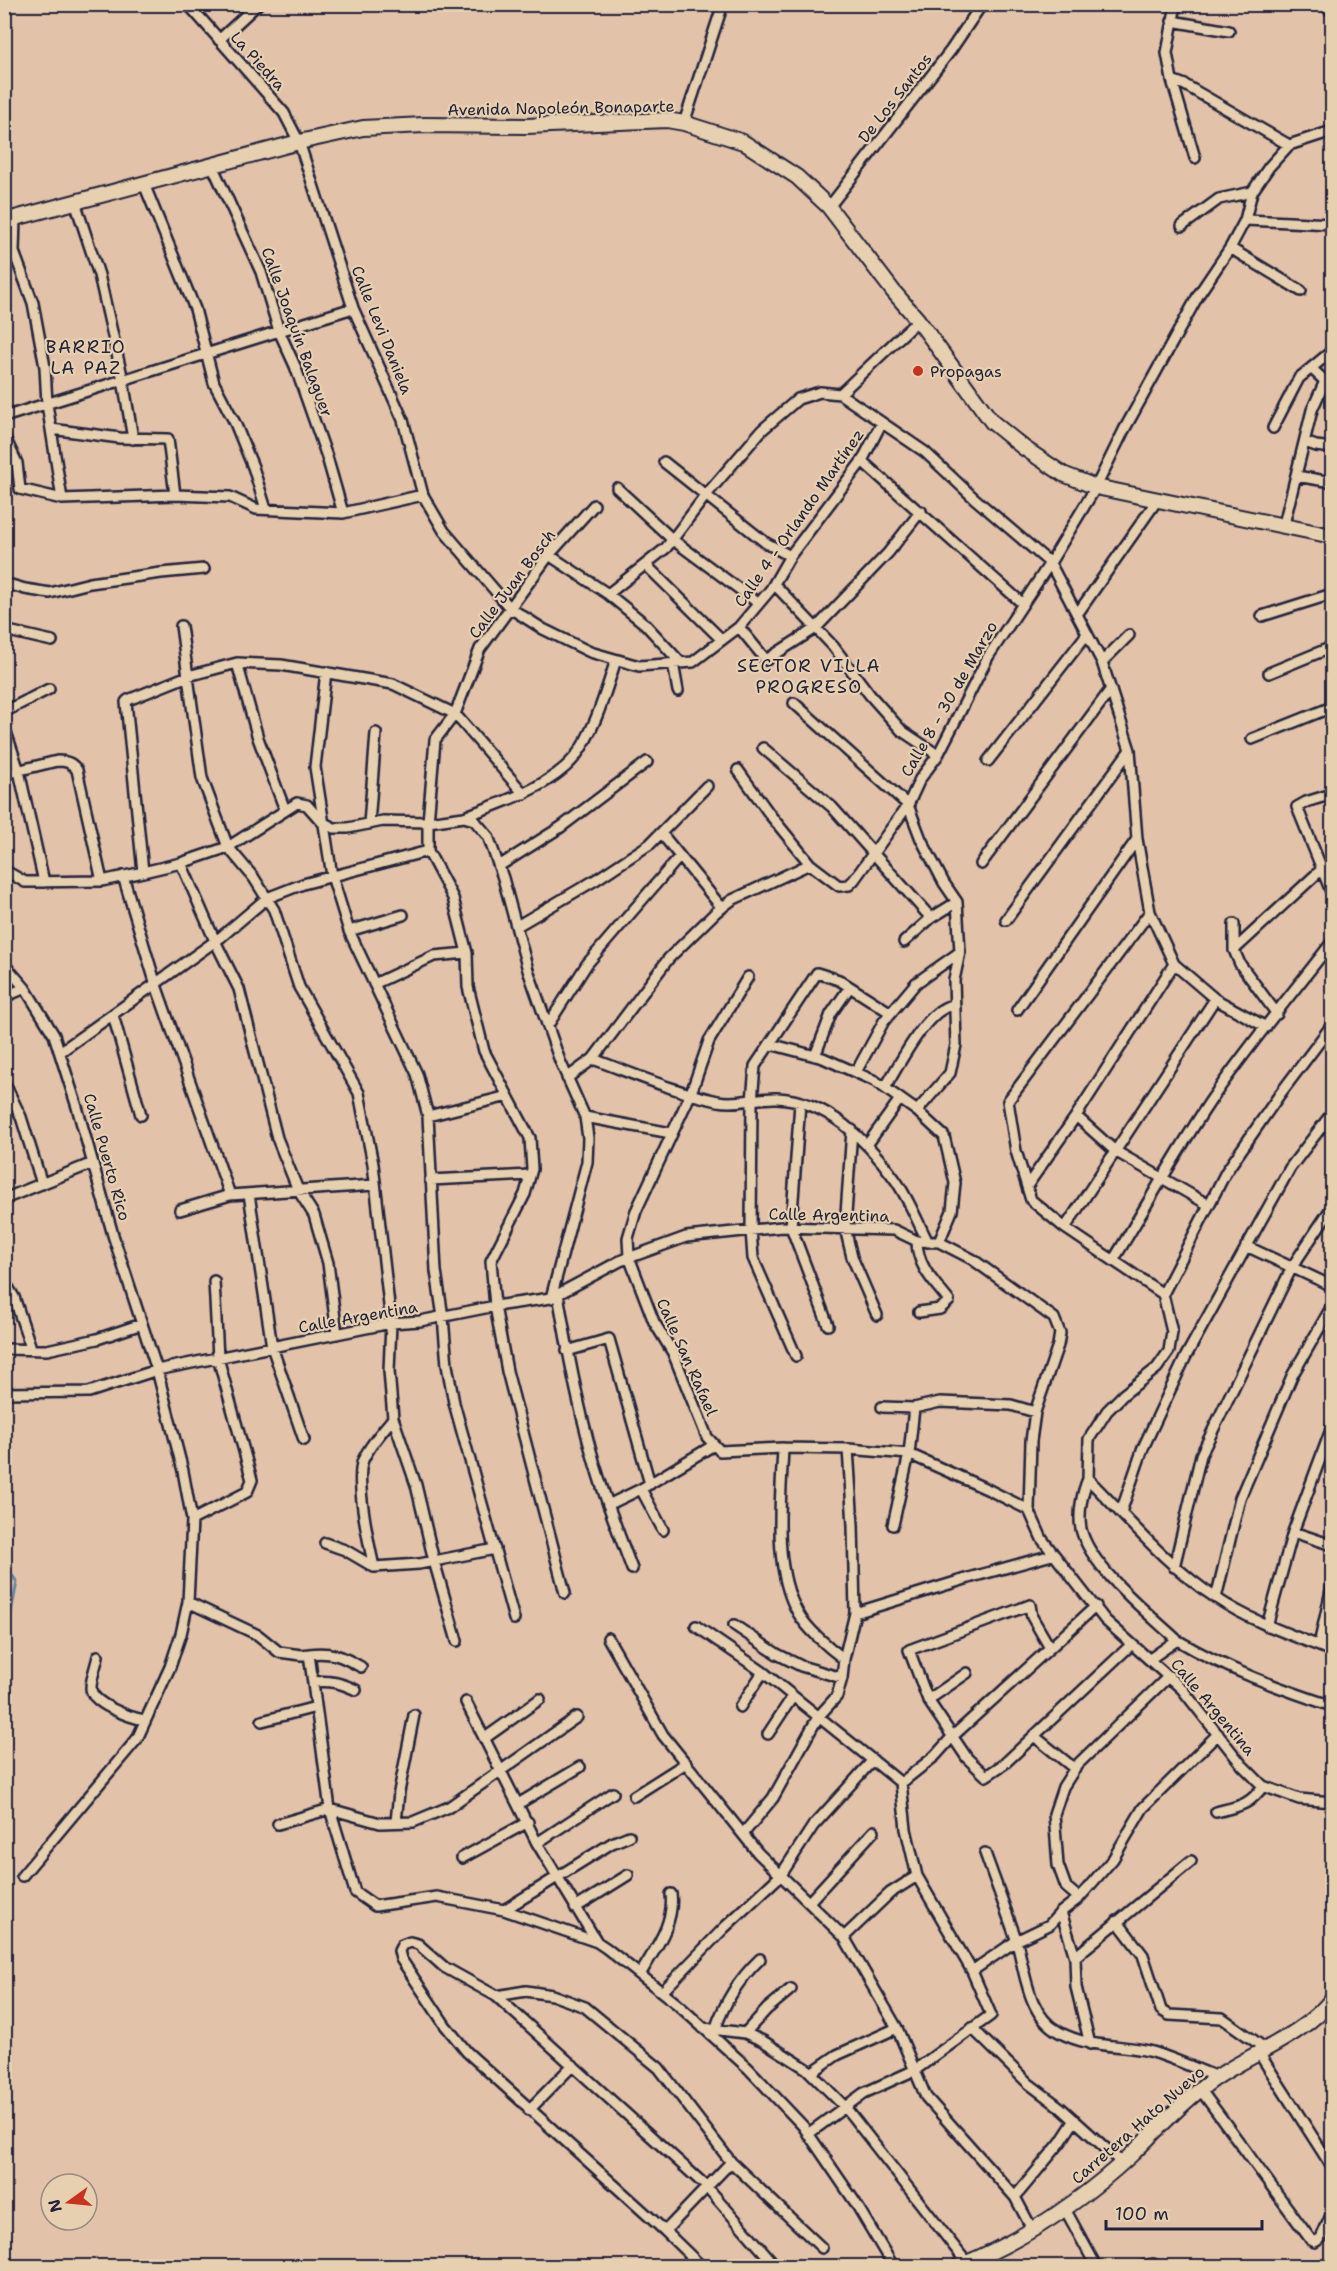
<svg xmlns="http://www.w3.org/2000/svg" width="1337" height="2271" font-family="'Shantell Sans',sans-serif">
<rect width="100%" height="100%" fill="#e3c2aa"/>
<filter id="ink" filterUnits="userSpaceOnUse"><feTurbulence type="fractalNoise" baseFrequency=".0167" numOctaves="2"/><feDisplacementMap in="SourceGraphic" scale="12" xChannelSelector="R" yChannelSelector="G"/><feConvolveMatrix kernelMatrix="1 2 1 2 8 2 1 2 1" color-interpolation-filters="sRGB"/></filter>
<g filter="url(#ink)">
<g fill="none" stroke-linecap="round" stroke-linejoin="round">
<path stroke="#6484a6" stroke-width="3" d="M4 1575 11 1574 17 1582 4 1649"/>
<g stroke="#22223b" stroke-width="14">
<path id="minor" d="M188 4 284 113 299 142 353 308 403 420 423 495 444 531 510 608 543 629 590 652 639 666 693 662 739 627 771 589 790 556 862 461 881 424
M1176 4 1167 53 1172 80 1195 158
M1323 4 1332 12
M1172 21 1229 31
M219 40 258 4
M1172 80 1185 85 1289 145
M684 123 723 4
M212 165 261 272 279 331 295 366 327 457 343 513
M144 184 195 309 214 383 235 423 253 467 266 509
M75 202 99 275 123 380 133 439
M829 207 951 50 982 4
M15 218 14 252 33 303 45 367 47 404 62 499
M1245 220 1332 224
M1182 226 1219 199 1252 192
M1230 248 1301 291
M1325 381 1332 394
M840 394 918 320
M4 417 353 308
M1273 428 1299 378 1332 351
M51 429 120 438 168 439 175 495
M4 436 17 463 20 489 62 499 175 495 230 497 256 509 343 513 423 495
M1305 442 1316 446 1332 448
M862 461 1023 604
M664 462 766 543 790 556
M1296 476 1332 482
M617 488 673 540 758 603
M1284 524 1312 410 1325 381 1311 368
M549 555 608 594 645 624 681 663
M646 565 722 640
M4 583 25 589 50 593 90 583 161 573 204 569
M774 584 833 646 870 695 902 731 938 755
M608 594 666 548 706 495 762 430 798 399 820 392 840 394 925 452 974 498 1050 563 1102 662 1130 750 1137 839 1150 912 1174 964 1215 999 1266 1027
M1078 613 1158 499
M1262 616 1332 594
M181 626 202 778 228 847 254 878 274 910 299 987 359 1093 373 1164 391 1323 389 1371 393 1418 416 1485 434 1561 457 1641
M739 627 766 660 816 628 888 553 921 511
M4 630 52 641
M1102 662 1129 635
M237 663 258 738 285 810
M673 663 678 691
M326 672 315 767 332 876 349 931 417 1074 428 1116 436 1271 443 1317 447 1365 454 1403 514 1619
M1269 673 1332 647
M794 703 908 805 921 839 944 883 957 902 960 952 954 980 956 1045 950 1073 917 1111
M4 712 49 689
M4 726 19 771 44 882
M1252 739 1332 707
M763 748 832 807 931 918
M988 761 1087 634
M738 770 771 816 810 864 839 886 849 885 854 880 908 805 920 779 938 755 988 657 1050 563 1096 487 1124 430 1199 294 1230 248 1245 220 1252 192 1269 167 1289 145 1332 131
M4 774 57 761C67 761 72 763 77 770L102 881
M1332 794 1306 802 1297 807 1332 894
M464 817C499 803 549 788 574 758 594 734 606 690 616 660
M369 824 376 733
M661 833 722 908
M181 863 215 941 239 989 277 1138 298 1190 314 1215 328 1263 337 1334
M981 864 1111 689
M499 866 561 827 647 762
M4 870 25 882 102 881 143 872 181 863 228 847 297 803 307 805 322 822 334 828H348L383 821 428 822 464 817 474 820 488 836 503 878 528 970 560 1061 585 1117 588 1138 587 1162 551 1298
M143 872 126 702 128 700 188 676 237 663 281 665 393 684 455 714 524 794
M123 876 156 985 230 1195
M1150 912 1008 1101 1016 1151 1031 1200 1065 1228 1163 1294
M1006 920 1130 750
M1234 924V950L1240 964 1277 1014
M517 926 597 879 650 844 707 786
M349 931 403 915
M904 942 931 918 957 902
M1234 950 1322 869
M4 964 25 988 54 1035 77 1107 113 1235 157 1370 183 1471 192 1520 188 1602 181 1634 170 1667 137 1739 22 1876
M748 977 709 1041 691 1093 636 1211 628 1238 629 1257 654 1322 673 1353 707 1437 720 1451 783 1448 848 1449 909 1454 989 1490 1029 1510
M374 984 434 956 467 953
M4 997 25 988
M1017 1010 1137 839
M113 1015 141 1115
M548 1025 587 964 680 856
M1332 1025 1280 1094 1226 1172 1163 1294 1172 1332 1169 1351 1157 1368 1124 1394 1107 1411 1089 1439 1088 1479C1129 1520 1167 1566 1216 1598 1252 1622 1292 1635 1332 1651
M770 1044 823 1058 875 1081 917 1111 944 1136 955 1183 952 1211 939 1242
M60 1052 221 937 267 898 303 884 428 851
M815 1056 831 1014 849 988
M593 1059C634 1074 675 1092 718 1101 738 1105 757 1097 777 1098 826 1100 867 1140 894 1178 908 1197 917 1221 928 1242
M856 1072 884 1021 916 983 960 952
M567 1078 593 1059 669 958 716 912 732 900 810 864
M4 1082 21 1117 42 1184
M885 1088C898 1067 928 1005 955 1005
M800 1103 791 1227 828 1325
M428 1116 508 1096
M1076 1116 1115 1151 1209 1205
M585 1117 671 1133
M852 1130 845 1228 852 1257 877 1315
M867 1145 900 1099
M430 1180 530 1175
M1027 1186 1076 1116 1174 964
M249 1194 272 1347 304 1440
M4 1199 93 1163
M180 1210 230 1195 375 1185
M1065 1228 1215 999
M917 1241C917 1266 934 1282 949 1301L940 1309 919 1312
M1246 1246 1332 1286
M1114 1259C1146 1207 1175 1154 1209 1103 1247 1047 1291 995 1332 942
M4 1286 8 1287 14 1297 31 1348
M558 1294C569 1359 581 1424 602 1487 611 1514 622 1542 632 1569
M4 1349 47 1350 97 1339 142 1324
M567 1351 609 1339 650 1484
M796 1356 753 1258 751 1230 752 1101 755 1066 817 973 839 980 891 1013
M4 1393 89 1392 157 1370 391 1323 420 1321 495 1306 551 1298 620 1261 686 1237 782 1227 894 1230 917 1241 939 1242 972 1259 1054 1318 1060 1333 1058 1345 1035 1412 1031 1441 1029 1510 1042 1539 1105 1620 1182 1689 1242 1765 1263 1786 1299 1799 1332 1802
M882 1407 914 1408 940 1402 1011 1405 1035 1412
M783 1448C781 1498 772 1568 798 1613 807 1629 829 1648 844 1659
M1088 1479C1082 1493 1078 1513 1081 1529 1090 1567 1148 1613 1177 1640
M641 1489 663 1530
M608 1505 641 1489 714 1445
M1121 1512 1143 1448 1186 1356 1290 1168 1332 1113
M192 1520 247 1492 252 1480 218 1358 214 1281
M893 1525 909 1454 914 1408
M1293 1532 1332 1545
M325 1543 345 1550 374 1567 419 1564 495 1549
M374 1567C369 1545 355 1480 363 1460 370 1444 383 1431 393 1418
M1174 1567 1201 1455 1292 1267 1332 1207
M565 1593 507 1371 495 1306 491 1261 525 1194 532 1169 530 1138 484 1051 468 987 467 953 453 898 428 851V822L435 740 455 714 480 649 549 555 594 505
M1216 1598 1240 1498 1292 1376 1332 1306
M188 1602 258 1635 279 1652 301 1655 309 1654 330 1809 355 1892 375 1906 437 1897 504 1910 597 1942 606 1948 677 2004 748 2068 803 2126 855 2202 893 2266
M855 1613 972 1577 1052 1555
M734 1625 777 1654 801 1666 842 1678
M696 1626 763 1672 901 1783 935 1756 953 1736 1096 1606
M1267 1626 1293 1532 1332 1427
M608 1638 663 1735 758 1853 844 1937 897 2028 926 2097 1015 2197 1033 2231
M1319 1645 1332 1586
M1050 1648 1032 1617 1030 1605 909 1650 928 1700 967 1758 986 1776 1004 1764 1132 1644
M309 1654C331 1651 342 1656 361 1667
M98 1656C96 1666 91 1678 91 1688 91 1704 132 1718 145 1720
M1150 1659 1177 1640C1226 1669 1278 1688 1332 1706
M313 1682C330 1680 341 1683 356 1690
M928 1700 967 1673
M466 1702 537 1843 597 1942
M740 1707 763 1672
M262 1721 316 1707
M768 1734 793 1696
M1034 1736 1075 1769
M485 1738 540 1699
M634 1796 686 1763
M518 1804 580 1767
M1216 1812C1239 1806 1249 1806 1263 1786
M396 1822 399 1792 414 1715
M278 1824 330 1809 380 1823 413 1822 449 1807 577 1717
M743 1834 773 1798 818 1717 837 1696 842 1678 844 1659 855 1613 853 1525 848 1449
M537 1843 613 1793
M985 1853C995 1881 1006 1910 1016 1939 1025 1970 1027 2015 1059 2032 1088 2048 1118 2044 1149 2051 1172 2057 1195 2069 1218 2077
M462 1858 528 1822
M1079 1898 1066 1887 1058 1865 1054 1814 1063 1787 1077 1765 1169 1676
M809 1902 874 1831
M575 1908 628 1875
M504 1910 612 1843 629 1836
M1061 1912 1075 1957 1076 1987 1090 2044
M1117 1921 1143 1955 1161 2010 1169 2015 1222 2018 1266 2049
M844 1937 890 1893 917 1876
M1075 1957 1191 1861
M972 1971 1016 1941 1049 1925 1061 1912 1079 1898 1113 1859 1143 1808 1218 1734
M640 1975C654 1950 675 1924 671 1894
M662 1992 724 1928 781 1875 813 1826 873 1760
M496 1996 526 1991 552 1995 585 2007 659 2068 731 2162 822 2248
M703 2028 745 2033 763 2041 807 2069 845 2107 967 2263
M972 2028 1028 2083 1061 2108 1122 2163
M715 2030C724 2003 739 1979 760 1959
M745 2033 767 2009 791 1989
M1259 2053 1332 2167
M811 2073 837 2055 897 2028
M1200 2089 1311 2240 1315 2242 1321 2238 1332 2213
M529 2110 573 2065
M808 2134 864 2093 915 2070 991 2015 972 1971 917 1876 906 1829 901 1783
M1015 2197 1060 2143 1075 2120
M1065 2209 1096 2266
M665 2231 731 2162
M701 2266 665 2231 467 2052 445 2025 401 1959 399 1951 402 1945 410 1942 418 1944 444 1967 496 1996 707 2187 776 2266
M1143 2266 1153 2264 1158 2266"/>
</g>
<g stroke="#22223b" stroke-width="18">
<path id="secondary" d="M4 221 299 142 363 128 424 125 527 126 667 120 684 123 743 142 797 177 829 207 893 291 918 320 992 422 1024 448 1063 474 1096 487 1332 536
M959 2266C1023 2241 1080 2202 1131 2155 1154 2133 1176 2108 1201 2089 1242 2055 1299 2041 1332 1999"/>
</g>
<use href="#minor" stroke="#e6d0af" stroke-width="9"/>
<use href="#secondary" stroke="#e6d0af" stroke-width="14"/>
</g>
</g>
<circle fill="#c8321e" stroke="#e6d0af" stroke-width="2" cx="918" cy="371" r="6"/>
<g text-anchor="middle" dominant-baseline="central" stroke-width="4.5" stroke-linejoin="round" paint-order="stroke">
<g font-size="16" fill="#22223b" stroke="#e6d0af">
<text transform="translate(258 61) rotate(48)">La Piedra</text>
<text transform="translate(895 98) rotate(-52)">De Los Santos</text>
<text transform="translate(561 108) rotate(-1)">Avenida Napoleón Bonaparte</text>
<text transform="translate(382 330) rotate(68)">Calle Levi Daniela</text>
<text transform="translate(297 332) rotate(70)">Calle Joaquín Balaguer</text>
<text transform="translate(799 518) rotate(-55)">Calle 4 - Orlando Martínez</text>
<text transform="translate(512 584) rotate(-53)">Calle Juan Bosch</text>
<text transform="translate(949 699) rotate(-60)">Calle 8 - 30 de Marzo</text>
<text transform="translate(107 1157) rotate(74)">Calle Puerto Rico</text>
<text transform="translate(829 1215) rotate(1)">Calle Argentina</text>
<text transform="translate(358 1317) rotate(-10)">Calle Argentina</text>
<text transform="translate(687 1357) rotate(66)">Calle San Rafael</text>
<text transform="translate(1213 1707) rotate(50)">Calle Argentina</text>
<text transform="translate(1138 2125) rotate(-41)">Carretera Hato Nuevo</text>
</g>
<g font-size="16" fill="#22223b" stroke="#e6d0af" text-anchor="start">
<text x="930" y="371">Propagas</text>
</g>
<g font-size="18" letter-spacing="1.5" fill="#22223b" stroke="#e6d0af">
<text x="86" y="347">BARRIO<tspan x="86" dy="21">LA PAZ</tspan></text>
<text x="809" y="666">SECTOR VILLA<tspan x="809" dy="21">PROGRESO</tspan></text>
</g>
</g>
<rect width="1337" height="2271" fill="none" stroke="#e6d0af" stroke-width="24"/>
<rect x="12" y="12" width="1313" height="2247" fill="none" stroke="#22223b" stroke-width="2" filter="url(#ink)"/>
<g transform="translate(69 2202) rotate(255)"><circle r="28" fill="#e6d0af" stroke="#988a81" stroke-width="1.5"/>
<path d="M0-4.5L10 22L0 15L-10 22Z" fill="#c8321e"/>
<text y="-9" font-size="16" font-weight="bold" text-anchor="middle" fill="#22223b">N</text>
</g>
<path d="M1106 2220v9h156v-9" fill="none" stroke="#22223b" stroke-width="3"/>
<text x="1115" y="2220" font-size="18" fill="#22223b" stroke="#e6d0af" stroke-width="4.5" paint-order="stroke">100 m</text>
</svg>
